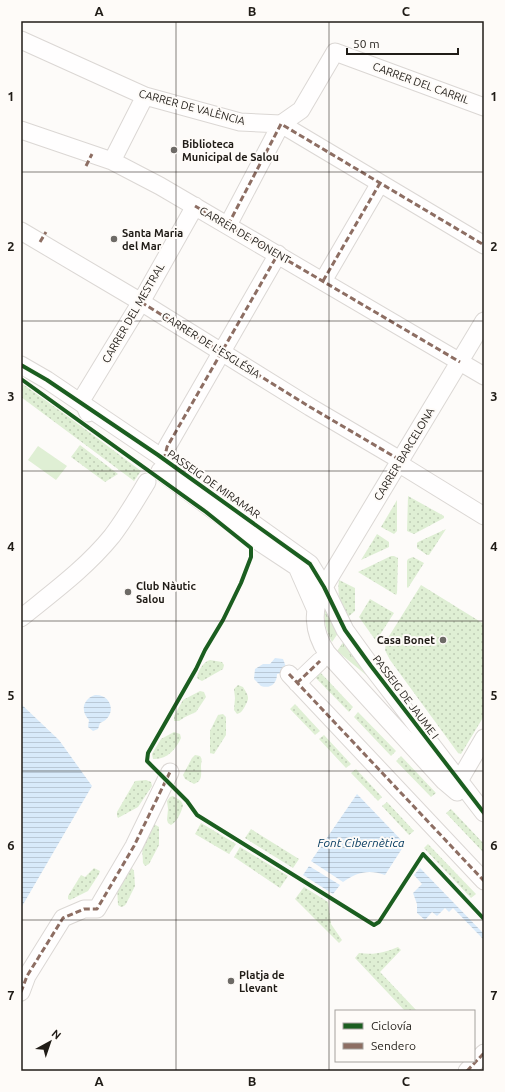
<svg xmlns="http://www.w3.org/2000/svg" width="505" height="1092" font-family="Ubuntu,sans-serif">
<defs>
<pattern id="grass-tufts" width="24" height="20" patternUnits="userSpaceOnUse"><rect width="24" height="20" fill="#dfefd4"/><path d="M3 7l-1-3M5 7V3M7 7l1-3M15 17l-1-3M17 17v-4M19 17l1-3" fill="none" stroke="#bfccb5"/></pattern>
<pattern id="park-dots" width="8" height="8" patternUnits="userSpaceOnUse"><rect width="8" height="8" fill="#dfefd4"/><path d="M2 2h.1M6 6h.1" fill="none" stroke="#bfccb5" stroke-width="1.8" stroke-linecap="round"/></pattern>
<pattern id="water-rules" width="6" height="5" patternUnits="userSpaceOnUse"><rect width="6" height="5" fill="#d8eafa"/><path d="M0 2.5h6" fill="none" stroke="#b9c8d6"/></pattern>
</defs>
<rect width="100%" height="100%" fill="#fdfbf9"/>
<path fill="url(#grass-tufts)" d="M326 603 341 629 332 642C326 631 322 616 326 603Z
M347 637 371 679 337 651Z"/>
<path fill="url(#park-dots)" d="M21 381 141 471 134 481 21 397Z
M80 445 118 474 105 482 71 457Z
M408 496 444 516V518L414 534 407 531Z
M397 500V531L394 534 381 527Z
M446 529 429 555H427L417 548V543L418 542Z
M377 534 389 542V547L361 560Z
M391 556H394L398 558 397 593 396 595 358 572Z
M413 557 424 563 408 588 407 587V561L408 559Z
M339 580 355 588V611L348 617C340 605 337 594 339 580Z
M421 585 484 624V716L461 754 458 753 390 660 385 650 386 641Z
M370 599 394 613 376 641 359 617Z
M210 660 222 662 224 665 223 669 202 681 198 679 197 677C199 670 203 662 210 660Z
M318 670 353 707 349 712 313 675Z
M238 685 243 687C249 697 250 697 244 708 242 711 241 713 237 714L234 710 235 698 234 689Z
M200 691 204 692 206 697 196 712 185 717 179 721H174V716L183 700Z
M295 704 320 731 315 735 290 709Z
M358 712 396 751 391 756 354 717Z
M223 714 226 717V735L214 754 210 753V731L218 715Z
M174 732 180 734 181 738C176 749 167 760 153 759L152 754 161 739Z
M324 735 351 764 346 768 319 739Z
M195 755 200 756C203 760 201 761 201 766 201 774 203 781 194 784L185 779 183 775 192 758Z
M401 756 436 793 431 797 396 761Z
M356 769 382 797 378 801 351 773Z
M146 780 151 782 152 786 138 807 118 818 117 816V812L135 781Z
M173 796 181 801 183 805C182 811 177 822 171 825L168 823 167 820 168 809 167 801 170 797Z
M387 802 414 831 409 835 382 806Z
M451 809 484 844 483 852 446 813Z
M201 823 236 844 229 854 195 834Z
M154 824 159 827V845L149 864 145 866 143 863 142 846 152 825Z
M251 829 299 859 293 868 245 838Z
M428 844 476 894 471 898 424 848Z
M240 847 288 876 280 888 234 857Z
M131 867 134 871 135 886 126 904 124 906 121 907 118 905 117 886Z
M94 868 100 871 99 874 88 891 70 900 68 899V896L81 875 85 877Z
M304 887 328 902 331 924 342 940 339 943 295 899Z
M398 947 401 950 380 972 417 1011H405L355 958 359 953C374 955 384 953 398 947Z"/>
<path fill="#dfefd4" d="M38 446 67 466 56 480 28 460Z"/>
<path fill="url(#water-rules)" d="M275 658 283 659 286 667 282 673 277 674C277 684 270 689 261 686L254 679 255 669 263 664H270Z
M95 695C113 694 117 717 100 723L98 729 93 731 88 727 89 720C80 711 83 699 95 695Z
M21 704 59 740 92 786 21 908Z
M357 794 405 844 385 875C369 869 357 872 343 882L311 861Z
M309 866 340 885 333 894 303 875Z
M420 868 484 934V940L453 908 449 912 445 908 437 916 432 912 425 920 417 913V904L413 893 422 884 414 875Z"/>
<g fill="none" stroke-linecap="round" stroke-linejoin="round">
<g stroke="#dbd7d4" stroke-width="19">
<path id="minor" d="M21 40 145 96 240 122 281 124 484 245
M21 130 112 161 160 186 484 376
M112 161 145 96
M228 225 281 124 301 110 335 52 484 107
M21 231 141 302 310 407 400 460
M323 281 380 183
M21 365 47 380 158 455 310 564 324 587 345 630 371 666 484 813
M88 413 82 399 141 302 195 206
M164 460 167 447 278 254
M398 463 484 516
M160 471 238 528 297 567 315 608
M21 618C53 592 86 568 112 536 125 519 136 500 147 482
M289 674 484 881
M297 683 320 661
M459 781 484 738
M457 792 444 781 327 653C313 632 311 609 324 587L484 321
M21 992 27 976 63 918 84 909H97L134 846 170 772
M467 1071 484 1053"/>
</g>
<use href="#minor" stroke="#fffefe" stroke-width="17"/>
<path stroke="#8d6e63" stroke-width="3" stroke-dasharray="6 3" stroke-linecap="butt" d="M86 166 92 154
M195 206 460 362
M228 225 281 124 484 245
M40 242 46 232
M323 281 380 183
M141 302 310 407 400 460
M164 460 167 447 278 254
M289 674 484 881
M297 683 320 661
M21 992 27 976 63 918 84 909H97L134 846 170 772
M467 1071 484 1053"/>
<g stroke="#fefbf8" stroke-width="6">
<path id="cycleway" d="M21 365 47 380 158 455 310 564 324 587 345 630 371 666 484 813
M21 379 206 512 251 548V557L241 583 223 620 205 650 196 669 148 753 147 761 187 801 197 815 374 925 379 922 423 854 484 919"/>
</g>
<use href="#cycleway" stroke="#1b5e20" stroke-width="4"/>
</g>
<path fill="none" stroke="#201c17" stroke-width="1" stroke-opacity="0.55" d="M176 21V1071M329 21V1071M21 172H484M21 321H484M21 471H484M21 621H484M21 771H484M21 920H484"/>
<g fill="#6d6a66" stroke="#fefbf8" stroke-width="1.5">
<circle cx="174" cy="150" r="4"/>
<circle cx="114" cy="239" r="4"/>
<circle cx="128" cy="592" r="4"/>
<circle cx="443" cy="640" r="4"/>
<circle cx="231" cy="981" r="4"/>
</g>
<g text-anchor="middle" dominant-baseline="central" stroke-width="4" stroke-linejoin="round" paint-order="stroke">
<g font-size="11" fill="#201c17" stroke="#fefbf8">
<text transform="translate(421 83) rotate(20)">CARRER DEL CARRIL</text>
<text transform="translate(192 107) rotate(15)">CARRER DE VALÈNCIA</text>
<text transform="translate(245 235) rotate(30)">CARRER DE PONENT</text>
<text transform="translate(133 313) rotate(-60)">CARRER DEL MESTRAL</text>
<text transform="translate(211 345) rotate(32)">CARRER DE L'ESGLÉSIA</text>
<text transform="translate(404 454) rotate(-59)">CARRER BARCELONA</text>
<text transform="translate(214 484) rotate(35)">PASSEIG DE MIRAMAR</text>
<text transform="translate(406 697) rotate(53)">PASSEIG DE JAUME I</text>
</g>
<g font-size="11" font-weight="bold" fill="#201c17" stroke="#fefbf8" text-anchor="start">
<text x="182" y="144">Biblioteca<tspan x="182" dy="13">Municipal de Salou</tspan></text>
<text x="122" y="233">Santa Maria<tspan x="122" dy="13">del Mar</tspan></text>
<text x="136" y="586">Club Nàutic<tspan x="136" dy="13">Salou</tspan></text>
<text x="435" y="640" text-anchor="end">Casa Bonet</text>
<text x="239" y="975">Platja de<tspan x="239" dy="13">Llevant</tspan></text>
</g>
<g font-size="12" font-style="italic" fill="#063b60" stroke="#fefbf8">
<text x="361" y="842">Font Cibernètica</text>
</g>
</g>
<rect width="505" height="1092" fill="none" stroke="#fefbf8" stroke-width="44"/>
<rect x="335" y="1010" width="140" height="52" fill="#fefbf8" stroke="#a5a29e"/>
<rect x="343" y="1023" width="20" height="6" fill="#1b5e20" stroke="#a5a29e"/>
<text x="371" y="1030" font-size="12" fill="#201c17">Ciclovía</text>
<rect x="343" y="1043" width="20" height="6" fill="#8d6e63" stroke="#a5a29e"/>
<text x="371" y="1050" font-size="12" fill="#201c17">Sendero</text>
<g transform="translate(50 1042) rotate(40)" stroke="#fefbf8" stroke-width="3" paint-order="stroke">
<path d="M0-3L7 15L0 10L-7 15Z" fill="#201c17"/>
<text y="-6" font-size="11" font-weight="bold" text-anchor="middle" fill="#201c17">N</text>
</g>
<path d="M347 48v6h111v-6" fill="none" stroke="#201c17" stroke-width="2"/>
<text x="353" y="48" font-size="12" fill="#201c17" stroke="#fefbf8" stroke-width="3" paint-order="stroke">50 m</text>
<rect x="22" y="22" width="461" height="1048" fill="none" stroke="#201c17" stroke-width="1.5"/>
<g font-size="13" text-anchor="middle" font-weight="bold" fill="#201c17">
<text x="99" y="16">A</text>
<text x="252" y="16">B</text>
<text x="406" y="16">C</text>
<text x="11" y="101">1</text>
<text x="494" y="101">1</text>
<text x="11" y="251">2</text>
<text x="494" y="251">2</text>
<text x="11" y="401">3</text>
<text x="494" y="401">3</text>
<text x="11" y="551">4</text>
<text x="494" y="551">4</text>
<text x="11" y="700">5</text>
<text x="494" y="700">5</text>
<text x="11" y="850">6</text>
<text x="494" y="850">6</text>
<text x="11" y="1000">7</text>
<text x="494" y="1000">7</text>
<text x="99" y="1086">A</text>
<text x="252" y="1086">B</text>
<text x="406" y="1086">C</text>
</g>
</svg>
